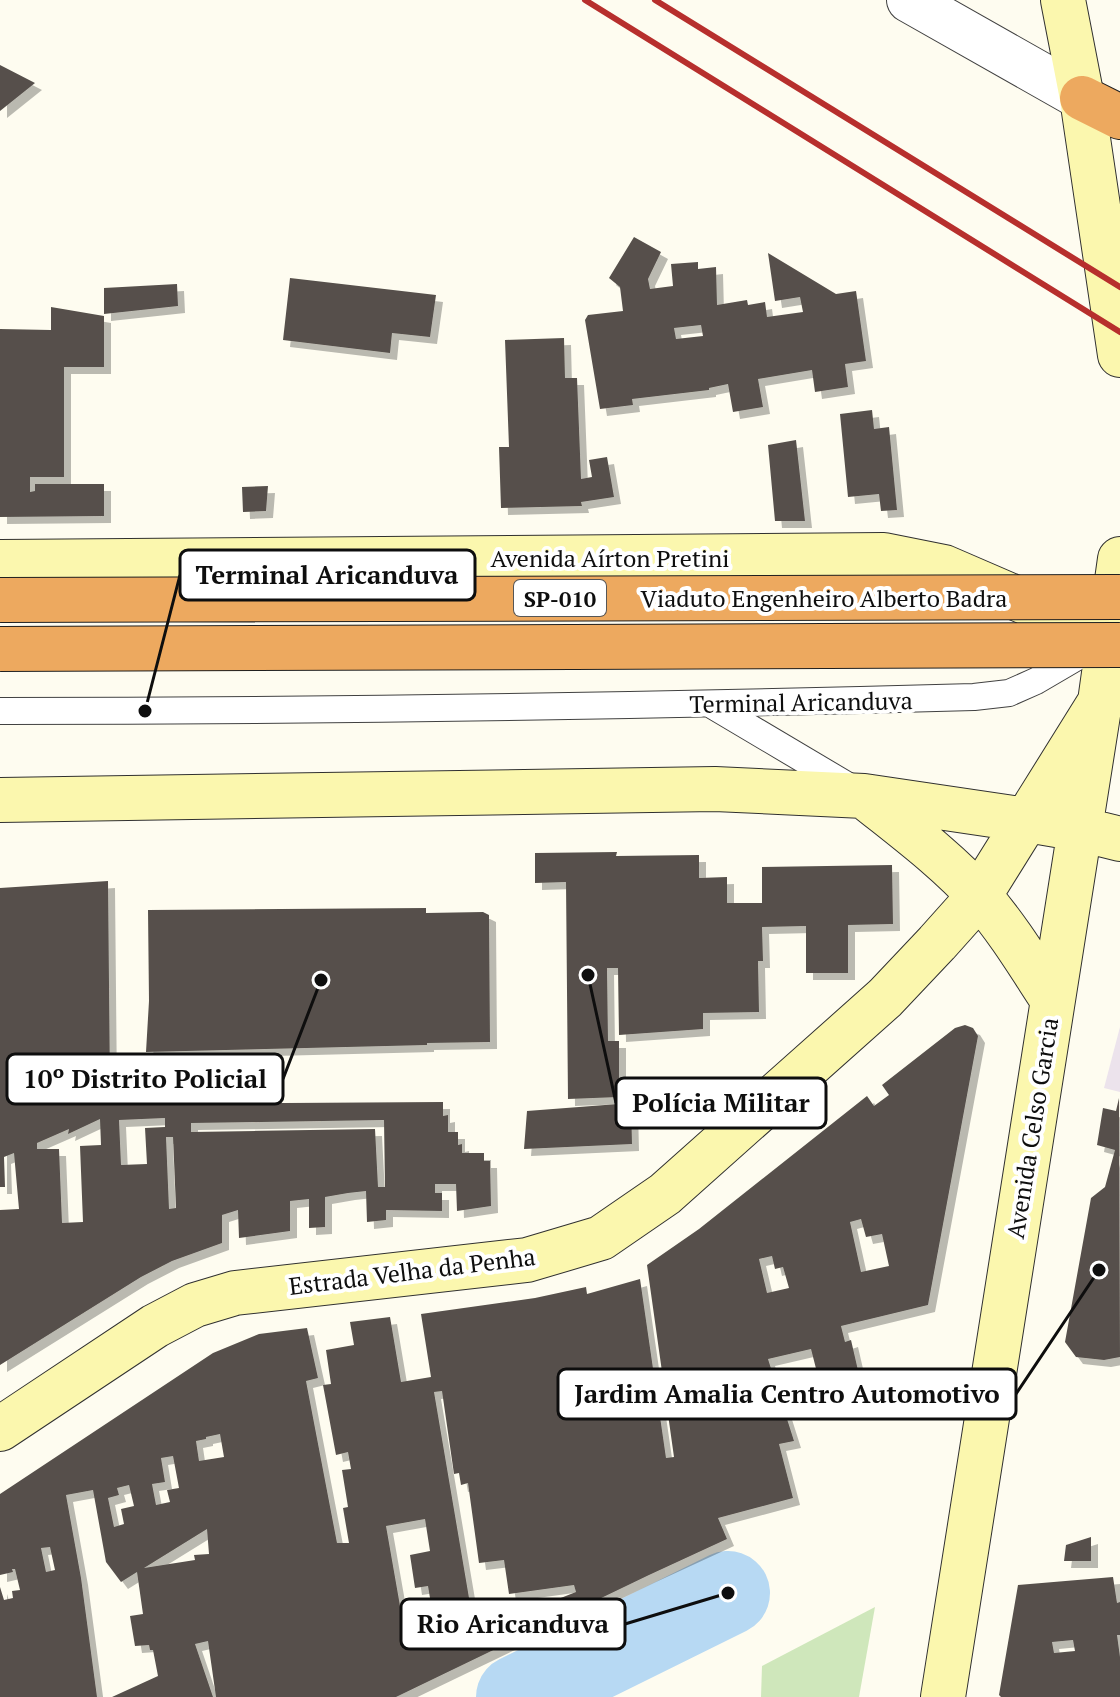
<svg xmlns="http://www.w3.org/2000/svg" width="1120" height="1697" font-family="'PT Serif',serif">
<defs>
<filter id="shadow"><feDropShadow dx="7" dy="7" stdDeviation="0" flood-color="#0004"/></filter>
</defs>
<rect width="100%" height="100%" fill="#fefcf0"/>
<path fill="#ece3ec" d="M1120 1027V1092L1104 1088Z"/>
<path fill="#cfe7bb" d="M875 1607 859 1697H761L762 1666Z"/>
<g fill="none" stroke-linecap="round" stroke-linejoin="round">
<path stroke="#b7d9f3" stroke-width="84" d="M518 1697 728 1593"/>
</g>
<path fill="#56504b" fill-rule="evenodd" filter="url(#shadow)" d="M0 65 35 83 0 111Z
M634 237 661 252 648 279 650 289 673 286 671 264 698 262V269L716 267 717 305 747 300 748 305 765 302 767 317 803 312 800 297 775 301 768 253 836 294 856 291 866 361 845 364 848 387 815 392 812 370 758 379 763 407 733 412 728 384 709 388V390L632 399 633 405 600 409 585 320 588 315 623 311 620 287 609 278ZM701 325 703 336 676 339 674 328Z
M290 278 436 295 430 337 392 333 390 353 283 340Z
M177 284 178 306 104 314V288Z
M51 307 104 316V367H64V477H30V492L35 491V484H104V516L0 517V329L51 330Z
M564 338 565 378H577L581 479 592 477 589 460 607 457 614 497 581 502 582 506 501 508 499 447H509L505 340Z
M872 410 874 429 889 427 897 510 881 511 879 494 848 497 840 414Z
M796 440 805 521H775L768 445Z
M268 486 266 511 243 512 242 487Z
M617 852 616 856 699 855V878L727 877V903H762V867L892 865 893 924 848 925V973H806V926L762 927 763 961H758L759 1012 703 1013V1029L619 1035 618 968H607L608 1041H619V1097L568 1099 566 882 535 883V853Z
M108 881 110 1086 112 1104 443 1102V1116L448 1115V1132H458V1145L462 1144V1153H484V1161H490L491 1206 457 1211 456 1184H435V1193H442V1211L386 1210V1220L367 1222 366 1191 348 1193 325 1197V1227L309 1228V1199L290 1201V1231L239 1238 238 1210 222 1215V1243L172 1261 141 1277 0 1365V1210L19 1209 14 1153 4 1157 5 1187H0V888ZM165 1118V1127L145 1128 147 1164 121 1165 119 1120ZM100 1119 101 1145 80 1146 83 1222 62 1223 59 1149H37V1143L69 1129 68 1134ZM384 1120 385 1187H378L375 1129 191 1132V1123ZM166 1137H173L176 1208 169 1209Z
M426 908V913L483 912 489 915 490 1042 427 1043V1045L146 1052 149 1001 148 910Z
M965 1025 973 1028 978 1036 928 1305 841 1326 845 1342 851 1340 860 1379 821 1388 811 1349 768 1359 794 1441 779 1444 793 1498 718 1518 727 1539 649 1575 396 1697H216L208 1641 195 1644 213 1697H112L158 1676 153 1650H150L149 1645 135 1646 130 1616 143 1614 137 1572 121 1582 106 1562 93 1490 66 1495 81 1578 97 1697H0V1587L4 1600 13 1598 12 1591 20 1590 15 1569H12L13 1572 0 1575V1494L213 1353 259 1334 307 1328 318 1378 306 1381 337 1543H349L343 1508 348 1507 342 1470 351 1469 348 1452 336 1455 323 1385 331 1384 326 1350 354 1345 350 1322 390 1317 401 1382 431 1377 421 1314 535 1298 586 1287 587 1294 640 1279 666 1458 674 1457 647 1265 699 1229 867 1096 874 1106 889 1095 882 1085 955 1028ZM861 1219 866 1237 882 1234 889 1266 861 1272 850 1222ZM772 1256 775 1269 783 1267 789 1288 767 1293 759 1259ZM639 1373 641 1389 627 1391 625 1375ZM442 1391 454 1474 459 1473 461 1485 468 1483 479 1563 504 1560 509 1594 574 1585 576 1592 525 1612 523 1610 512 1613 513 1621 476 1639 434 1392ZM220 1434 224 1457 199 1461 196 1441 206 1439V1437ZM173 1456 179 1488 167 1490 170 1502 156 1505 152 1484 165 1482 161 1458ZM129 1485 134 1506 121 1509 124 1524 114 1527 108 1498 119 1495 117 1488ZM425 1519 430 1551 410 1555 415 1588 428 1586 431 1604 439 1602 444 1634 406 1640 386 1526ZM207 1529 209 1554 194 1555 195 1560 144 1568ZM50 1547 55 1570 46 1572 41 1548Z
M1119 1098 1120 1357 1104 1360 1076 1357 1065 1342 1091 1198 1105 1187 1115 1150 1097 1145 1103 1108 1116 1111Z
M631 1103 632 1144 524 1149 527 1111Z
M1091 1537V1561H1064L1066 1545Z
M1113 1577 1117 1603 1120 1602V1635H1117L1120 1657V1697H1001L999 1695 1018 1585ZM1073 1640 1075 1651 1054 1653 1052 1642Z"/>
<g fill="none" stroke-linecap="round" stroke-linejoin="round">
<g stroke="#414141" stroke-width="28">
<path id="lane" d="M710 704 855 790
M0 711C325 711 650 706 974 697L1009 693 1036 681 1089 650"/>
</g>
<g stroke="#414141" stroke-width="46">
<path id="street" d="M909 0 1082 98"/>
</g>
<g stroke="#303030" stroke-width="46">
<path id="secondary" d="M1063 0 1082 98 1120 355
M0 562 884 555 944 567 1108 638 1120 645
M865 797C905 829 947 860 981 898 1008 929 1029 964 1052 999
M0 800 715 789 864 796 1027 820 1080 829 1120 839
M0 1429 155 1326 195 1305 235 1293 527 1260 601 1238 665 1194 885 998 937 943 979 896 1100 702
M943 1697 1100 702 1120 559"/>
</g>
<g stroke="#1f1f1f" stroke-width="46">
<path id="highway" d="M1082 98 1120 117"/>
</g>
<use href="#lane" stroke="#fff" stroke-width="26"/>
<use href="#street" stroke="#fff" stroke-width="44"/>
<use href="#secondary" stroke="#fbf7ae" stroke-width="44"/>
<use href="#highway" stroke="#eda95f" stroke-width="44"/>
<path stroke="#b72f2d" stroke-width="6" d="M585 0 1120 332
M655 0 1120 287"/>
<g stroke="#1f1f1f" stroke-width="46" stroke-linecap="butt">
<path id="highway-bridge" d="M0 600 1120 597
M0 649 1120 645"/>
</g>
<use href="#highway-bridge" stroke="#eda95f" stroke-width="44"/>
</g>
<g text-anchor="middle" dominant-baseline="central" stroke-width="8" stroke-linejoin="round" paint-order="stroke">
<rect fill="#fff" stroke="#565656" stroke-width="2" x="514" y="580" width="92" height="36" rx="6"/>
<g font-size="22" font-weight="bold" fill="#0e0e0e">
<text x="560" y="598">SP-010</text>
</g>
<g font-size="24" fill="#0e0e0e" stroke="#fff">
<text x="610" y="558">Avenida Aírton Pretini</text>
<text x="824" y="598">Viaduto Engenheiro Alberto Badra</text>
<text transform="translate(801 702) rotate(-1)">Terminal Aricanduva</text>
<text transform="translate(1032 1128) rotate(-81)">Avenida Celso Garcia</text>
<text transform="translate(412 1271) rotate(-7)">Estrada Velha da Penha</text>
</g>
</g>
<path fill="none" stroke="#0e0e0e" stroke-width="3" d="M145 711L180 575M321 980L283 1079M588 975L616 1103M1099 1270L1016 1394M728 1593L625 1624"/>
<g fill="#0e0e0e" stroke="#fff" stroke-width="3">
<circle cx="145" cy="711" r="8"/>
<circle cx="321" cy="980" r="8"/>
<circle cx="588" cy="975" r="8"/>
<circle cx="1099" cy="1270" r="8"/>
<circle cx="728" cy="1593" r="8"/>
</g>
<g fill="#fff" stroke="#0e0e0e" stroke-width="3">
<rect x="180" y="550" width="295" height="50" rx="8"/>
<rect x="7" y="1054" width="276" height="50" rx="8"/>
<rect x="616" y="1078" width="210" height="50" rx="8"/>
<rect x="558" y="1369" width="458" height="50" rx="8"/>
<rect x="401" y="1599" width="224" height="50" rx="8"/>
</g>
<g font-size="26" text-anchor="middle" font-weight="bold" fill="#0e0e0e">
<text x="327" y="584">Terminal Aricanduva</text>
<text x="145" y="1088">10º Distrito Policial</text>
<text x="721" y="1112">Polícia Militar</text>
<text x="787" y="1403">Jardim Amalia Centro Automotivo</text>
<text x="513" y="1633">Rio Aricanduva</text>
</g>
</svg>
